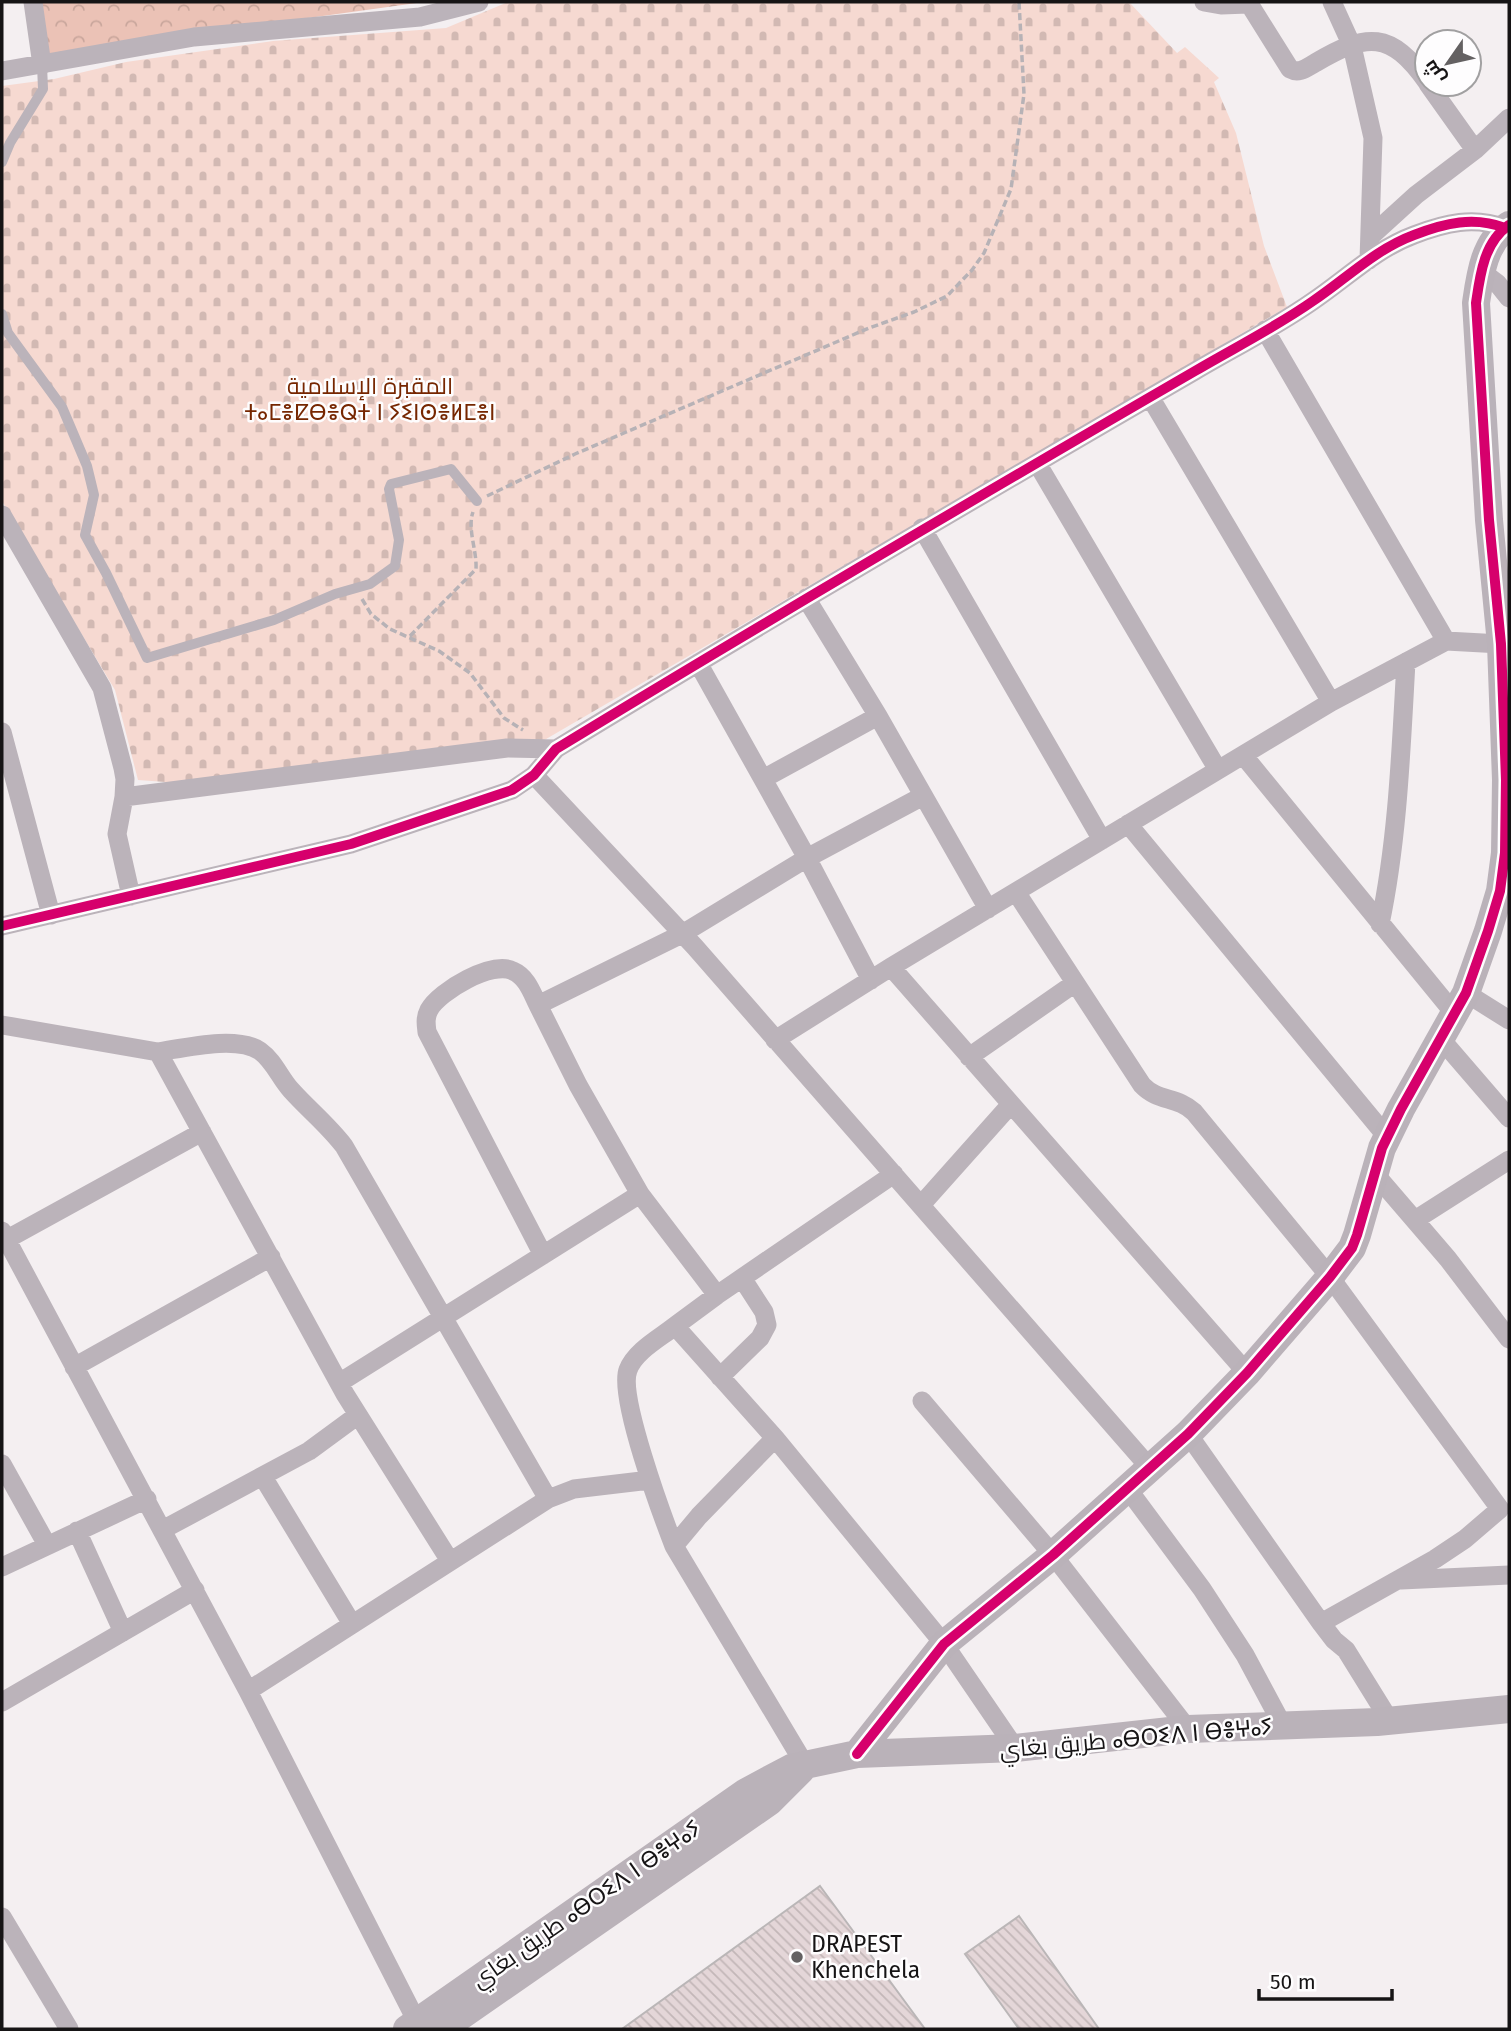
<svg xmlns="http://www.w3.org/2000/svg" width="1511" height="2031" font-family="'Fira Sans',Cairo,'Noto Sans Tifinagh',sans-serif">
<defs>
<pattern id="forest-crowns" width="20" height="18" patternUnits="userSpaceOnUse" patternTransform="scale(1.75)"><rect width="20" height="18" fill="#ebc2b6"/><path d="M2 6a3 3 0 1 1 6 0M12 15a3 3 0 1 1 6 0" fill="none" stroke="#c9a69c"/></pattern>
<pattern id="cemetery-stones" width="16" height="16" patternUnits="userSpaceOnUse" patternTransform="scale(1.75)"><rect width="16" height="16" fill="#f6d9d1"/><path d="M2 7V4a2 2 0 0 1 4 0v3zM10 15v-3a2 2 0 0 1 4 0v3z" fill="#d2b9b3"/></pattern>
<pattern id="building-back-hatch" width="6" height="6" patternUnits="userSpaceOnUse" patternTransform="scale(1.75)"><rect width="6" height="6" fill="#e4d6d8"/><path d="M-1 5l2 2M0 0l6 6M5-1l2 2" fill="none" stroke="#c3b7b8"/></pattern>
</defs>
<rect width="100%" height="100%" fill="#f4eff1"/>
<path fill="url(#forest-crowns)" d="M39 2H424L46 54Z"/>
<path fill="url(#cemetery-stones)" d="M508 2H1129L1177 53 1185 47 1219 78 1214 82 1236 133 1264 246 1287 307 541 742 206 785 138 780 115 690 2 501V86L54 79 126 62 273 41 446 28Z"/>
<path fill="url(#building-back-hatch)" stroke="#bab6b7" stroke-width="2" d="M820 1886 925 2029H622Z
M1019 1916 1099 2029H1019L965 1954Z"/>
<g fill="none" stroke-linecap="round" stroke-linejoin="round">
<path stroke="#b7b2b6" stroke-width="3.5" stroke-dasharray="7 3.5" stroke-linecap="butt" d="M487 496 575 454 869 328 914 312 947 296 972 270 984 253 1011 189 1024 94 1019 2
M362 599 371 614 390 629 439 651 470 673 504 718 523 730
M410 636 476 569C477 550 467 529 473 512"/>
<path stroke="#bbb3ba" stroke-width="10" d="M2 162 10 143 43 89 42 65
M2 314 8 333 62 407 87 466 94 495 85 535 106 573 147 658 274 620 335 594 370 584 395 566 399 540 389 489 391 484 451 469 477 501"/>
<path stroke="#bbb3ba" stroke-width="19" d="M33 2 42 65
M1204 2 1221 5 1248 4
M1248 2 1290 69C1299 74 1306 68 1315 63 1367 32 1391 31 1427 82
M1332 2 1352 46 1373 138 1369 260
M2 71 194 37 420 17 479 2
M1428 84 1475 150
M1371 236 1416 195 1475 150 1509 118
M1481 271 1497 283 1509 298
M1265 330 1446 641
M1150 397 1331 702
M1037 463 1218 770
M2 515 102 688 123 768 125 779 124 797 507 748 556 749
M922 528 1102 840
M806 598 878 716 988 909
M698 663 807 858 871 980
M2 732 51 915
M1243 755 1454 1013
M534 775 695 947 1150 1468
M763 779 878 716
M124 797 117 834 131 896
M1128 824 1387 1137
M1016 892 1142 1085C1158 1102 1177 1096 1194 1112L1330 1277 1500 1509 1465 1539 1435 1559 1321 1623
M1380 924C1398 838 1401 749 1406 662
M2 926 351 844 512 790 534 775 556 749C768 620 981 495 1195 371 1234 348 1276 327 1313 301 1347 278 1376 249 1414 235 1445 223 1474 216 1505 228
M891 967 1247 1373
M1466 993 1509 1020
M538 1005C532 993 527 977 513 971 493 960 439 991 429 1010 425 1018 426 1024 427 1032L543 1255
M2 1025 158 1052 345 1394 450 1561
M1440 1038 1509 1118
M775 1040 891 967 1331 702 1446 641 1501 644 1507 651
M158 1052C184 1048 237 1035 260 1051 274 1061 280 1078 291 1090 308 1109 328 1125 344 1146L548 1499
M969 1057 1075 983
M894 1174 717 1295 675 1326 775 1438 944 1644 1015 1748
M1375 1174 1448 1259 1509 1339
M640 1194 578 1085 538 1005 682 934 807 858 923 796
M921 1205 1011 1104
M1415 1220 1509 1160
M2 1231 248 1691 417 2022
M2 1242 202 1132
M74 1367 271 1257
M720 1377 760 1338 767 1325 764 1312 742 1278
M339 1383 640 1194 717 1295
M922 1401 1053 1555 1188 1729
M1188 1434 1321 1623 1334 1640 1346 1650 1390 1721
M775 1438 699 1516 674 1546 805 1765
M2 1464 47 1545
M263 1477 352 1624
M1127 1488 1202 1589 1245 1655 1283 1726
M164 1529 309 1451 358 1415
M77 1531 123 1632
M674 1546C662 1515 618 1396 628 1370 635 1351 660 1338 675 1326
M2 1567 147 1499
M1401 1580 1509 1575
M248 1691 548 1499 574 1489 650 1480
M2 1702 195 1590
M2 1917 69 2029"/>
<path stroke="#bab2b9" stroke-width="28" d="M857 1754 944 1644 1053 1555 1188 1434 1247 1373 1330 1277 1352 1248 1357 1235 1382 1148 1401 1109 1466 993 1488 931 1500 891 1505 853 1506 780 1501 644 1489 520 1476 303C1480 275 1484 242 1509 225
M407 2029 746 1792 791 1768 857 1754 1015 1748 1188 1729 1377 1722 1509 1709
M442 2029 769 1802 801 1770"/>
<g stroke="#fefdfe" stroke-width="15">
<path id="cycleway" d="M2 926 351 844 512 790 534 775 556 749C768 620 981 495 1195 371 1234 348 1276 327 1313 301 1347 278 1376 249 1414 235 1445 223 1474 216 1505 228
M857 1754 944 1644 1053 1555 1188 1434 1247 1373 1330 1277 1352 1248 1357 1235 1382 1148 1401 1109 1466 993 1488 931 1500 891 1505 853 1506 780 1501 644 1489 520 1476 303C1480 275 1484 242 1509 225"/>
</g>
<use href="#cycleway" stroke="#d6006c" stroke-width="10"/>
</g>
<circle fill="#646162" stroke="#fefdfe" stroke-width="2.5" cx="797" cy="1957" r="7"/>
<g text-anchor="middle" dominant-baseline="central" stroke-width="5" stroke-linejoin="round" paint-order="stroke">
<g font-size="23" fill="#762600" stroke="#fefdfe">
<text x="370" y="386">المقبرة الإسلامية<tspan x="370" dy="26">ⵜⴰⵎⴻⵇⴱⴻⵕⵜ ⵏ ⵢⵉⵏⵙⴻⵍⵎⴻⵏ</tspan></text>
</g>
<g font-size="23" fill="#161415" stroke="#fefdfe">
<text transform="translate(1136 1738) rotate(-5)">طريق بغاي ⴰⴱⵔⵉⴷ ⵏ ⴱⴻⵖⴰⵢ</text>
<text transform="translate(586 1904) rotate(-35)">طريق بغاي ⴰⴱⵔⵉⴷ ⵏ ⴱⴻⵖⴰⵢ</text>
</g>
<g font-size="23" fill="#161415" stroke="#fefdfe" text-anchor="start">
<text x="811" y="1944">DRAPEST<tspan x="811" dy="26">Khenchela</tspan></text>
</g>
</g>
<rect width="1511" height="2031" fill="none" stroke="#161415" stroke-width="7"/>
<g transform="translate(1448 63) rotate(236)"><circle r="33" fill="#fefdfe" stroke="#a1a0a1" stroke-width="2"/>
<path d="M0-5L12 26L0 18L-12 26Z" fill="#646162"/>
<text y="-10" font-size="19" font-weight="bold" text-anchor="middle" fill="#161415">ش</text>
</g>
<path d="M1259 1989v10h133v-10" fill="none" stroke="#161415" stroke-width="3.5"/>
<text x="1270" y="1989" font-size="21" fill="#161415" stroke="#fefdfe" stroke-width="5" paint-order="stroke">50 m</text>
</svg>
